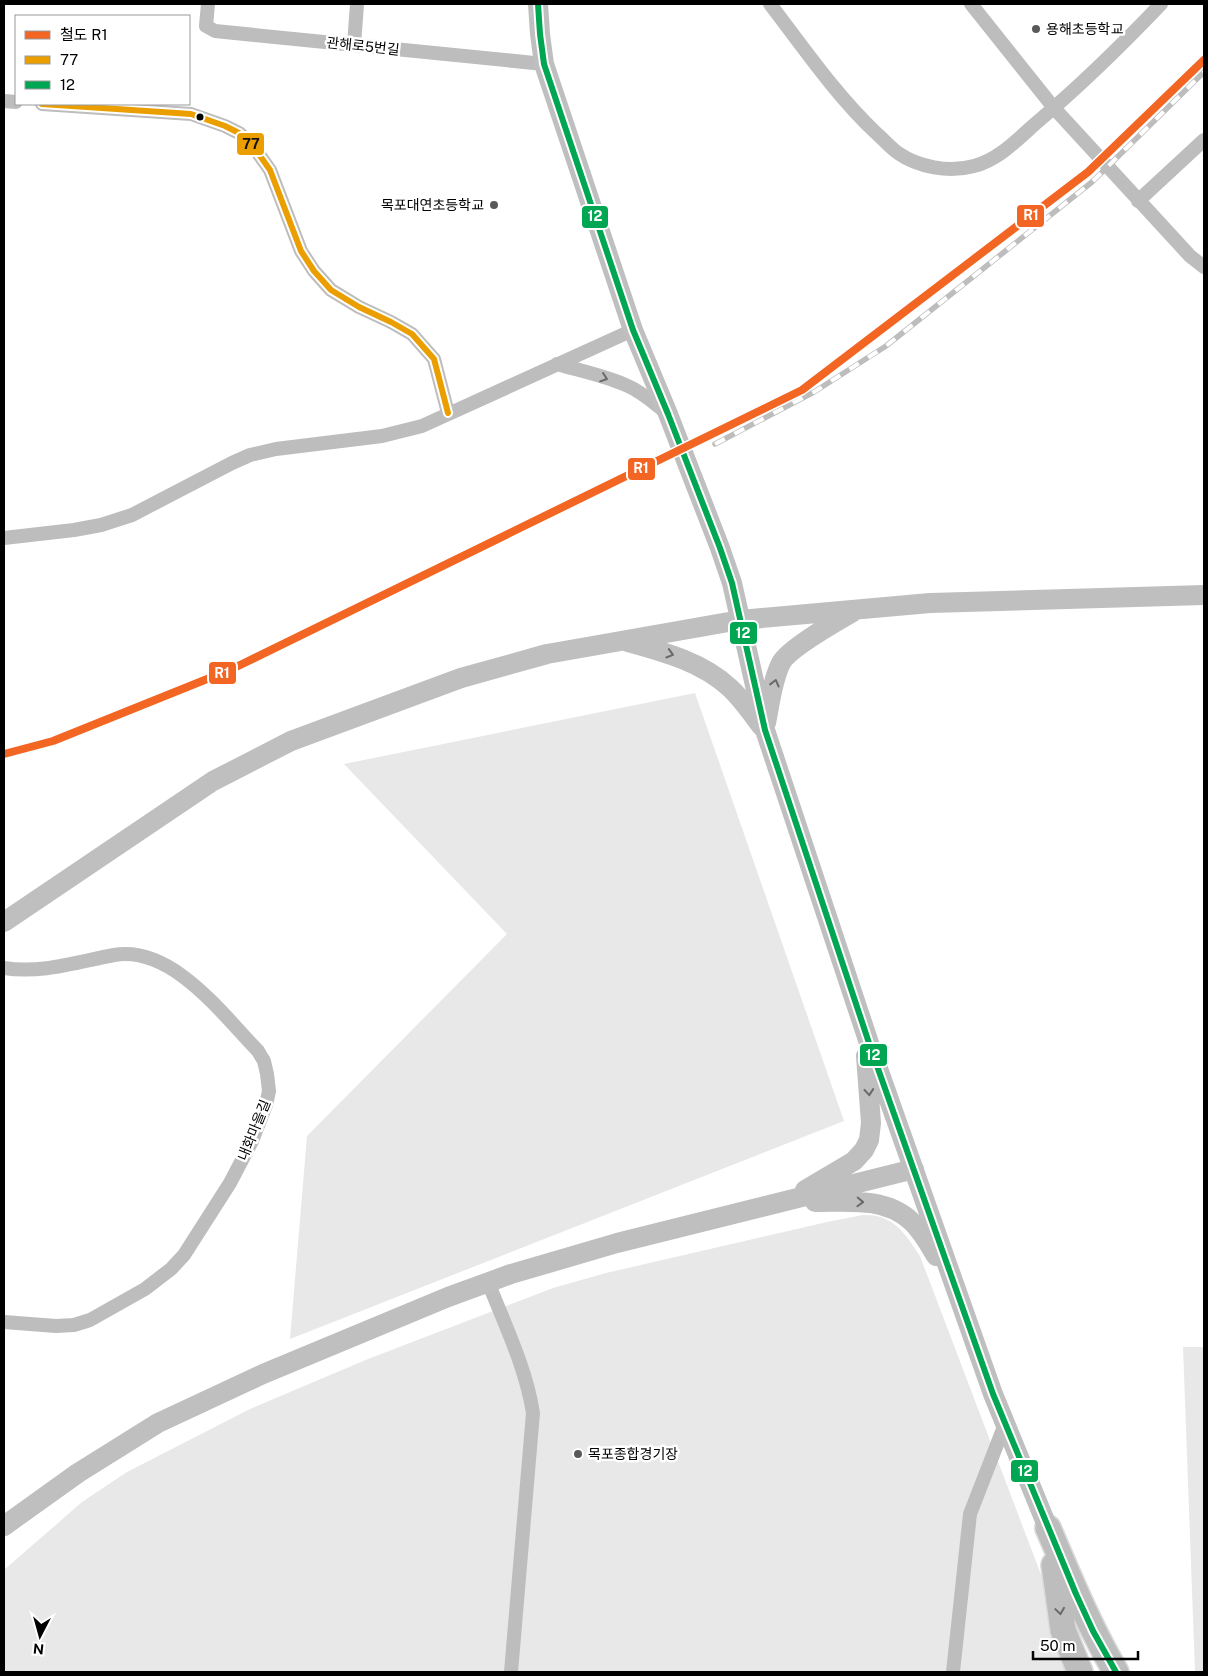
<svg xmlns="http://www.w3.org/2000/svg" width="1208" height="1676" font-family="'Public Sans','Noto Sans KR',sans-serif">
<rect width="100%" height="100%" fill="#fff"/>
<path fill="#e8e8e8" d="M695 693 844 1121 290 1339 307 1136 507 934 344 764Z
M863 1215C893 1214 905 1233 920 1256L1078 1672H4V1570L82 1502 127 1472 250 1409 368 1359 553 1288 606 1273 827 1222Z
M1183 1347H1204V1672H1195Z"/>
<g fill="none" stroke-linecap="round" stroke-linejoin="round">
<g stroke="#dbdbdb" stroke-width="28">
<path id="highway" d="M1048 1528C1069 1577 1089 1626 1116 1672
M1054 1565 1063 1630 1080 1672"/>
</g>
<path stroke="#bdbdbd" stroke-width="14" d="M208 4 206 26 215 31 544 64
M770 4C803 47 835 94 875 132 883 139 890 147 898 153 918 167 949 173 974 166 998 160 1017 140 1035 124 1080 86 1121 46 1161 4
M971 4 1054 108 1190 256 1204 267
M354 45 357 4
M4 101 16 102
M42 104 191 114 225 126 239 133 253 146 270 170 301 251 314 271 331 290 359 307 391 322 412 334 434 359 448 413
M1138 201 1204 140
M557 364C581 371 606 376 628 386 642 392 655 404 667 413
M4 538 74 530 101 525 132 515 232 463 250 455 276 449 382 436 422 426 633 330
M4 968C41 974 77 962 114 955 172 945 222 1014 258 1051L264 1061 267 1074 269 1091 266 1105 252 1141 230 1183 184 1255 171 1269 145 1289 90 1320 74 1325 56 1326 4 1322
M488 1282C505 1325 526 1368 533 1413L511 1672
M953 1672 970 1514 1005 1424"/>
<path stroke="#bfbfbf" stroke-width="20" d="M538 4 540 34 544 64 633 330 668 414 720 548 732 583 765 730 870 1046 993 1394 1048 1528
M628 642C664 652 702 662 730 688 742 699 752 714 762 727
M766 723C770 704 772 681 781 663 789 648 836 622 853 612
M4 922 213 781 291 741 461 678 547 654 740 620 930 603 1204 595
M805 1190 854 1161 864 1150 869 1140 871 1123 866 1056
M815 1202C848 1202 885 1197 911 1221 922 1231 929 1244 936 1256
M4 1526 78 1473 158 1423 263 1374 448 1297 511 1274 617 1243 914 1169"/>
<use href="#highway" stroke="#bdbdbd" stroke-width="25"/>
<g stroke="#bdbdbd" stroke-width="5.5">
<path id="rail" d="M715 444 814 392 886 346 1092 182 1204 72"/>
</g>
<use href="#rail" stroke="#fff" stroke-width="4" stroke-dasharray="11" stroke-linecap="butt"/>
<g stroke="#fff" stroke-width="10">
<path id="bus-1" d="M42 104 191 114 225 126 239 133 253 146 270 170 301 251 314 271 331 290 359 307 391 322 412 334 434 359 448 413"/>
</g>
<g stroke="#fff" stroke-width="10">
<path id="bus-2" d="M538 4 540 34 544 64 633 330 668 414 720 548 732 583 765 730 870 1046 993 1394 1076 1594 1093 1631 1116 1672"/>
</g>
<use href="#bus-1" stroke="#eb9e00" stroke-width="6"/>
<use href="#bus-2" stroke="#00a651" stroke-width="6"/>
<g stroke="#fff" stroke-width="11">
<path id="rail-1" d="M4 754 53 741 232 669 802 390 1088 172 1204 60"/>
</g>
<use href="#rail-1" stroke="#f26522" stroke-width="8"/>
</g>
<defs><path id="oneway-chevron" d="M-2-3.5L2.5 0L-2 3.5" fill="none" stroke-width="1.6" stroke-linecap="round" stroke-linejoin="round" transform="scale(1.25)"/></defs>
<g stroke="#686868">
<use href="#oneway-chevron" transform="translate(604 378) rotate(19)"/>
<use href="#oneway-chevron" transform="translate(1060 1611) rotate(82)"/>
</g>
<g stroke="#696969">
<use href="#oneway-chevron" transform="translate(670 654) rotate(17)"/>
<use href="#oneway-chevron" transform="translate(775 683) rotate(-76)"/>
<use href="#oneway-chevron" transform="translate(869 1092) rotate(85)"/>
<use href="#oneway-chevron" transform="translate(860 1202) rotate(2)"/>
</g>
<g fill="#595959" stroke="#fff" stroke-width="2">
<circle cx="1036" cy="29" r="5"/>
<circle cx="494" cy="205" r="5"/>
<circle cx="578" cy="1454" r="5"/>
</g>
<circle fill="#000" stroke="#fff" stroke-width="2" cx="200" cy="117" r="4.5"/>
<g text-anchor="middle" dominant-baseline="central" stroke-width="5" stroke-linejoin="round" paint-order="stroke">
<g font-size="14" fill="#000" stroke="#fff" text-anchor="start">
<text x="1046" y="29">용해초등학교</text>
<text x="484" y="205" text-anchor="end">목포대연초등학교</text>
<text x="588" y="1454">목포종합경기장</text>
</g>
<g font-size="14" fill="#000" stroke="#fff">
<text transform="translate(363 46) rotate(6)">관해로5번길</text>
<text transform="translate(254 1130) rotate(-68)">내화마을길</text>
</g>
</g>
<g stroke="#fff" stroke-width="2">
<rect x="236" y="132" width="29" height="24" rx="5" fill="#eb9e00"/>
<rect x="1016" y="204" width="29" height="24" rx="5" fill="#f26522"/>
<rect x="581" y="205" width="28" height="24" rx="5" fill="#00a651"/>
<rect x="627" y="457" width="29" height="24" rx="5" fill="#f26522"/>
<rect x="729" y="621" width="29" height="24" rx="5" fill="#00a651"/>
<rect x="208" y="661" width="29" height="24" rx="5" fill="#f26522"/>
<rect x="859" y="1043" width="29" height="24" rx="5" fill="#00a651"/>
<rect x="1010" y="1459" width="29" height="24" rx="5" fill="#00a651"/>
</g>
<g font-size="14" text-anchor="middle" font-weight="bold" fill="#fff">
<text x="1031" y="220">R1</text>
<text x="595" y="221">12</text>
<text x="641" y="473">R1</text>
<text x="743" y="638">12</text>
<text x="222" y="678">R1</text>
<text x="873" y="1060">12</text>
<text x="1025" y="1476">12</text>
</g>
<g font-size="14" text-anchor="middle" font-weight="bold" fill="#111">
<text x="251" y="149">77</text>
</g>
<rect width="1208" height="1676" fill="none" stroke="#000000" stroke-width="10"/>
<rect x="15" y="15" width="175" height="90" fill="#ffffff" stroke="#999999"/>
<rect x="25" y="31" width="25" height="8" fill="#f26522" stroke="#999999"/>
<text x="60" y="40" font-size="15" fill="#000000">철도 R1</text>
<rect x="25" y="56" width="25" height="8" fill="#eb9e00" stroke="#999999"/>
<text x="60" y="65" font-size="15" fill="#000000">77</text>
<rect x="25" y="81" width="25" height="8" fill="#00a651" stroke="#999999"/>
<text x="60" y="90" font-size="15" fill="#000000">12</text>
<g transform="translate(40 1636) rotate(186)" stroke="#ffffff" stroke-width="4" paint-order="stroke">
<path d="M0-4L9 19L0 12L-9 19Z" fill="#000000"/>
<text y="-8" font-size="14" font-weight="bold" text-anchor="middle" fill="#000000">N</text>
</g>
<path d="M1033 1651v8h105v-8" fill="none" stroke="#000000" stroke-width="2.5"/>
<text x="1040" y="1651" font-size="15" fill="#000000" stroke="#ffffff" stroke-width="4" paint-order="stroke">50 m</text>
</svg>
